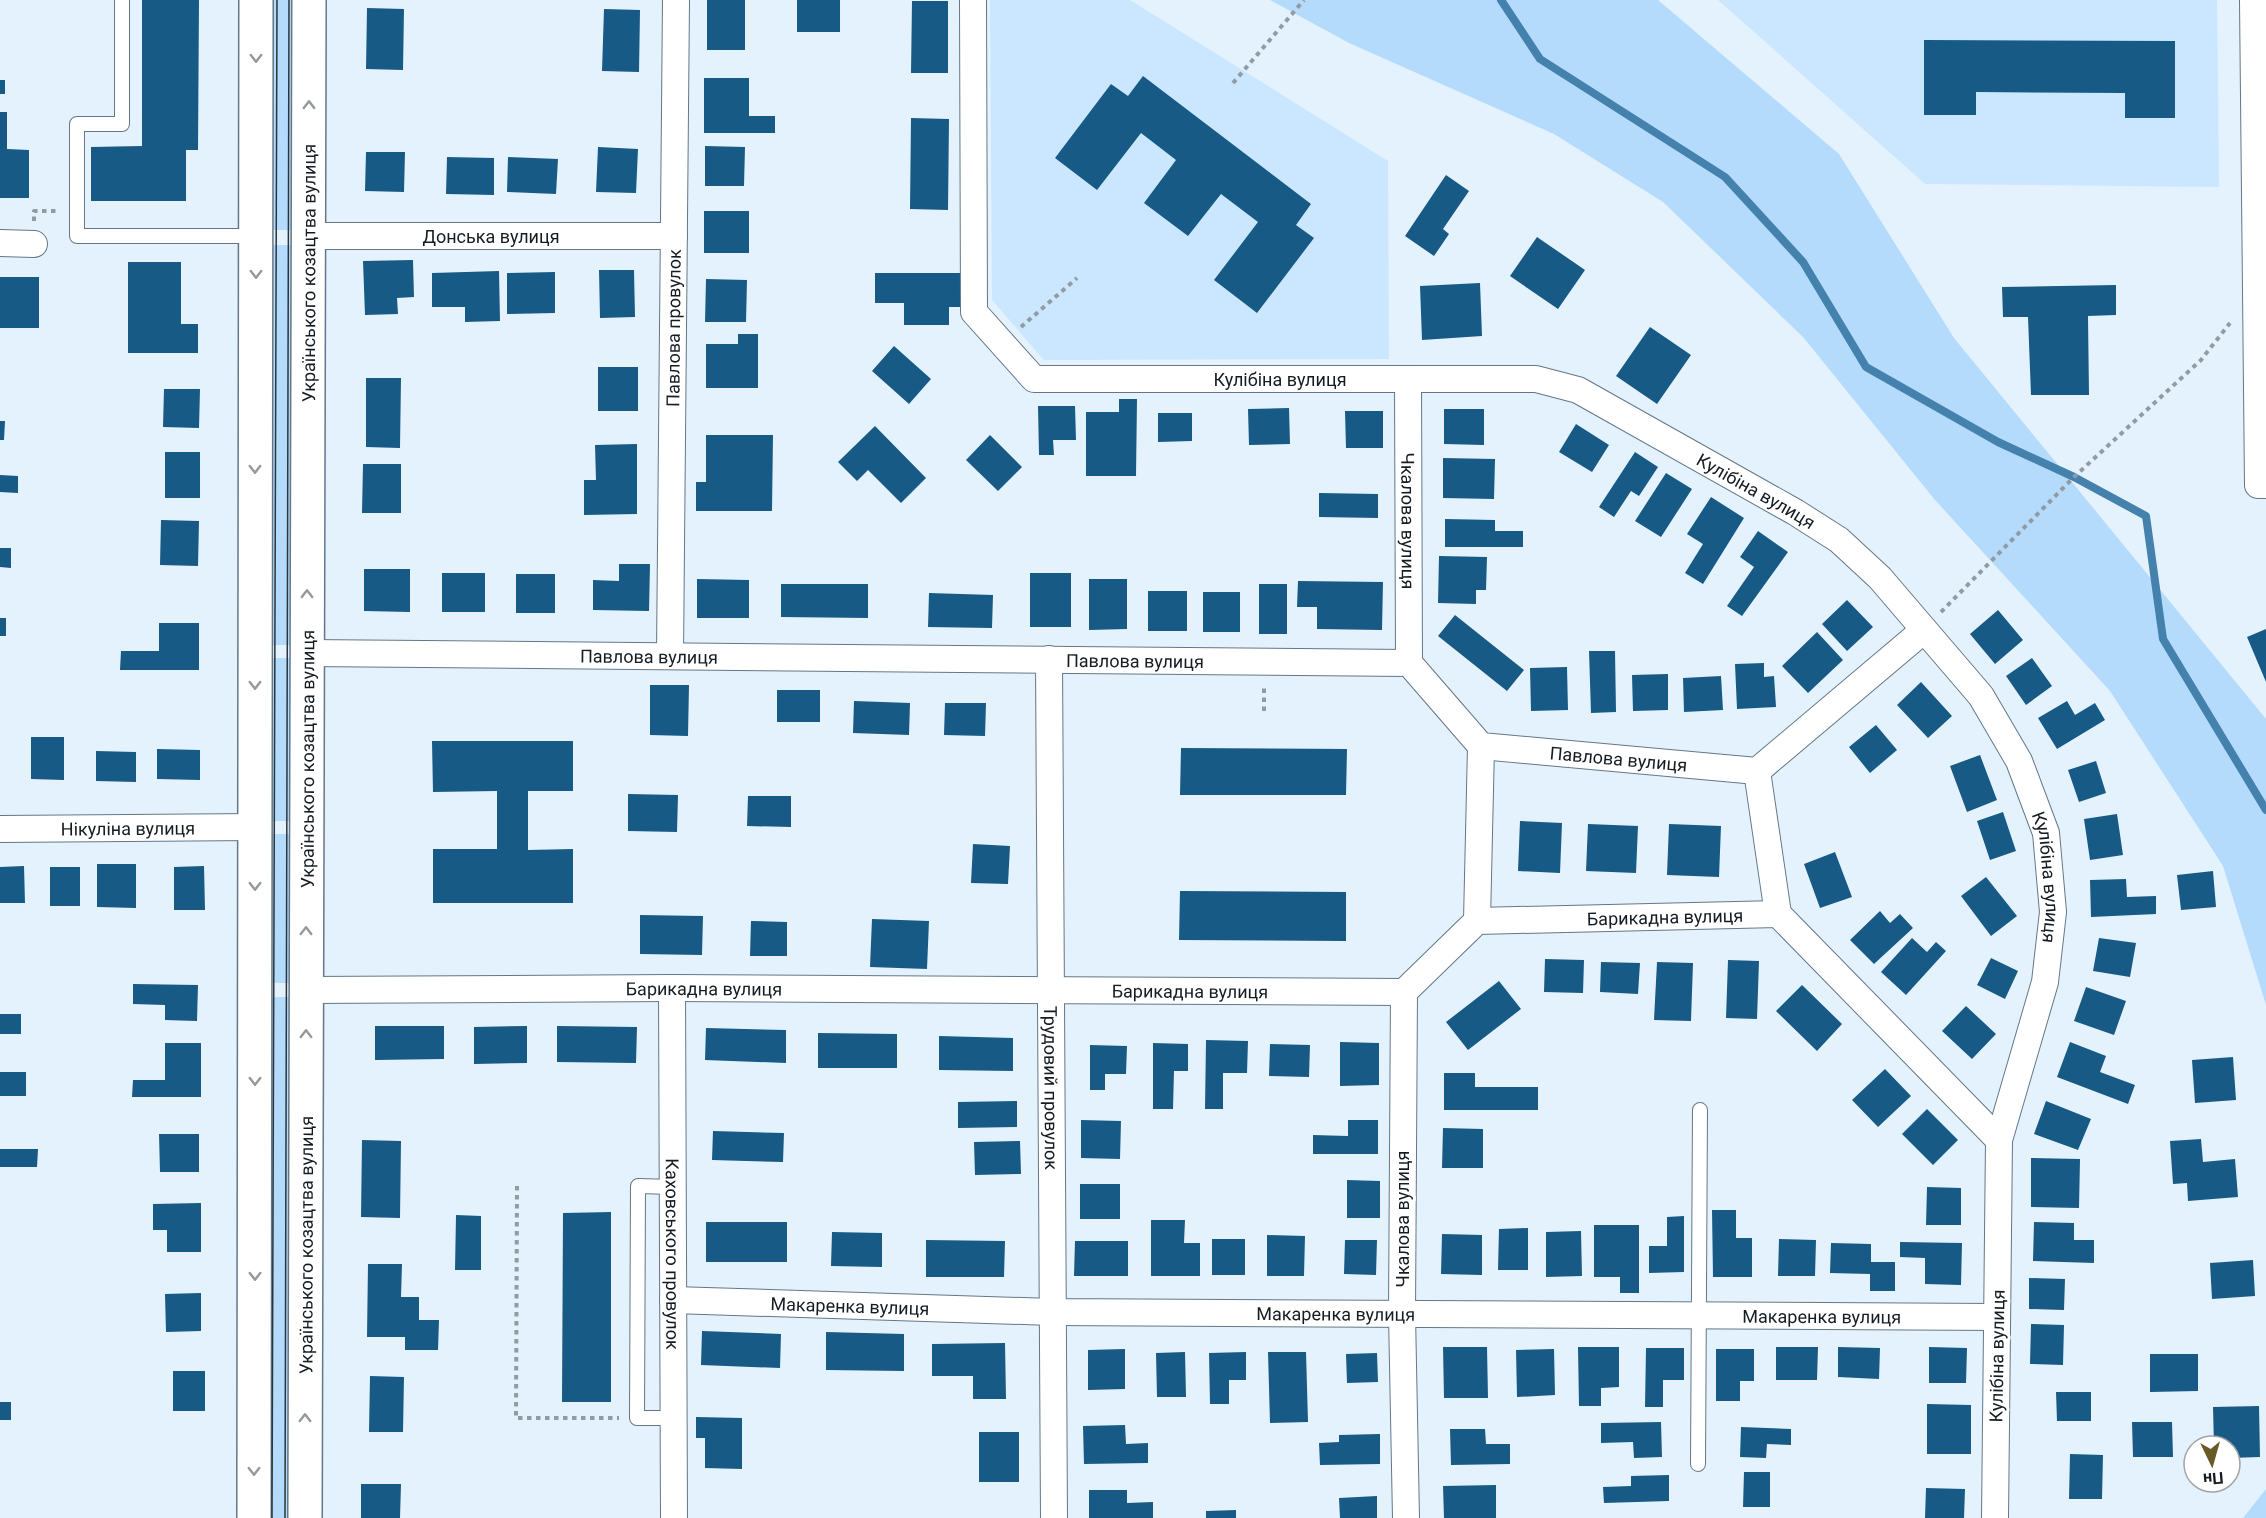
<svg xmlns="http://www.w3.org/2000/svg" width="2266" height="1518" font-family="Roboto,sans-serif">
<rect width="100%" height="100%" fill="#e4f2fd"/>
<path fill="#cae7ff" d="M990 0H1130L1388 161 1389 359 1044 360 992 300Z
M1718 0H2217L2219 187 1925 184Z"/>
<path fill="#b4dbfb" d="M264 0H301L300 230H263Z
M1270 0H1658L1839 154 1954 338 2266 719V1005L2223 866 2110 691 1935 500 1803 337 1663 202 1554 134 1349 43Z
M263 245H301V645H262Z
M263 658H301V821H262Z
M262 834H300V983H262Z
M262 997H299L298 1518H261Z
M2266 1489V1518H2243Z"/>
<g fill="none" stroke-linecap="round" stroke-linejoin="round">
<path stroke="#4481ad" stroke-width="8" d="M1501 0 1540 59 1725 177 1803 262 1866 367 1998 442 2074 477 2146 516 2163 639 2266 810"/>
</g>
<path fill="#175a85" d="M142 0H199L198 150H186V201H91V147L142 146Z
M707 0H745V50H707Z
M797 0H840V32H797Z
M912 1H948V73H911Z
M367 8 404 9 403 70 366 69Z
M604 9 640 10 639 72 602 71Z
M1924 40 2175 41V118H2125V93L1976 92V115H1924Z
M1143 76 1311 204 1296 225 1314 238 1257 313 1214 280 1258 222 1221 194 1188 236 1144 203 1176 160 1141 133 1097 190 1055 158 1111 84 1128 96Z
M704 78H749V116H775V133H704Z
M0 80H5V94H0Z
M0 112H7V149L29 150V198H0Z
M911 118 949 119 948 210 910 209Z
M705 146 745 147 744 186H705Z
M598 147 638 149 636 193 596 192Z
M366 152H405L404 192 365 191Z
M447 157 494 158V195L446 194Z
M508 157 558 159 556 194 507 192Z
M1446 175 1469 191 1443 229 1449 234 1434 256 1405 236Z
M704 211H749V253H704Z
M1537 237 1585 270 1558 309 1510 276Z
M413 260 414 297 397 298 398 314 365 315 363 261Z
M128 262H181V324H198V353H128Z
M599 270H634L635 317 600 318Z
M499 271 500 321 465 322V307H432V273Z
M555 272V313L507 314V273Z
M875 273H961L960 307H949V325H904V303H875Z
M0 277H39V328H0Z
M706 279 747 280 746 322H705Z
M1480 283 1482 336 1422 340 1420 286Z
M2116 285V315L2088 316 2089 395H2031L2028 317H2003L2002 287Z
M1650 327 1691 355 1657 404 1616 376Z
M738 334H758V388H706V344H738Z
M894 346 931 379 909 404 872 371Z
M598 367H638V411H598Z
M366 378H401L400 448 366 447Z
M164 389H200L199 428 163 427Z
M1119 399H1137L1136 476H1086V412H1119Z
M1038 406H1075L1076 440H1053L1054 455H1039Z
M1289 408 1290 444 1249 445 1248 409Z
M1444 409H1484V445L1444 444Z
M1345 411H1383V448H1346Z
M1158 413H1192V441L1158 442Z
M0 421H5L4 440H0Z
M1576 424 1609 445 1592 472 1559 452Z
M875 426 926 478 901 503 868 470 857 481 838 462Z
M706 435H773L772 511H696V482H706Z
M990 435 1022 467 998 491 966 460Z
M637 444V514L584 515V480H596L595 445Z
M165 452H200V498H165Z
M1635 452 1658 467 1639 496 1631 491 1614 517 1599 507Z
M1443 458 1495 459 1494 499 1443 498Z
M363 464H401V513H362Z
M1666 473 1692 489 1661 537 1635 521Z
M0 475 18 476V493L0 492Z
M1319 493 1378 494V518L1319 517Z
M1711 497 1744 518 1703 584 1685 573 1703 544 1687 534Z
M1445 519 1495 520V531H1523V547H1445Z
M161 520 199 521 198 566 160 565Z
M1758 531 1788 552 1742 616 1727 606 1754 567 1740 557Z
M0 548H11V568L0 567Z
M1439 556 1487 557 1486 590H1476V604L1438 603Z
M619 564H650L649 611 593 610V580L619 581Z
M364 569H410V612L364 611Z
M442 573H485V612H442Z
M1030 573H1071V627H1030Z
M516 574H555V613H516Z
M697 579 749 580V618H697Z
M1089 579H1127V629L1089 630Z
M1298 581 1383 582 1382 630 1317 629V607H1297Z
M781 584H868V618L781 617Z
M1259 584H1287V634H1259Z
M1148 591H1187V631H1148Z
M1203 592H1240V632H1203Z
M929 593 993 595 992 628 928 627Z
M1847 600 1873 627 1847 651 1822 624Z
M1998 610 2023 640 1995 664 1970 634Z
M1455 615 1524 670 1507 691 1438 636Z
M0 618H6V636H0Z
M159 623H199V670H120L121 651H159Z
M2266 629V682L2247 637Z
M1817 632 1843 660 1808 693 1782 666Z
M1589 651H1615L1616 712 1591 713Z
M2032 658 2052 686 2026 705 2006 676Z
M1764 663V677L1774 676 1776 707 1737 709 1735 664Z
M1567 667 1568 710 1531 711 1530 668Z
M1668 674V710L1633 711 1632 675Z
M1721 676 1723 710 1684 712 1683 678Z
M1921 682 1952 716 1928 738 1897 705Z
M650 685H689L688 736 650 735Z
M777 690H820V722H777Z
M854 701 910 703 909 735 853 733Z
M2067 701 2075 715 2095 703 2105 720 2057 749 2038 718Z
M945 703H986L985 736 944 735Z
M1876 725 1897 750 1870 773 1849 747Z
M31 737H64V780L31 779Z
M432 741H573V791H528V850L573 849V903H433V849H497V791L433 792Z
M1181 748 1347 749 1346 795H1180Z
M157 749 200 750V780L157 779Z
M96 751 136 752V782L96 781Z
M1980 755 1997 800 1967 812 1950 766Z
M2096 761 2106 793 2079 802 2068 770Z
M628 794 678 795 677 832 628 831Z
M748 796H791V827L747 826Z
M2003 812 2016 851 1990 860 1977 821Z
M2117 814 2123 855 2090 860 2084 819Z
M1520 821 1562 823 1560 873 1518 871Z
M1588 824 1638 826 1636 873 1586 871Z
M1669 824 1721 826 1719 877 1667 875Z
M973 844 1010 846 1008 884 971 883Z
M1835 852 1852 897 1820 908 1804 864Z
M97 864H136V908L97 907Z
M24 866 25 903H0V867Z
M204 866 205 910H174V867Z
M50 867H80V906H50Z
M2213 871 2216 907 2181 910 2177 875Z
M1986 877 2017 916 1991 936 1961 896Z
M2126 879 2127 897 2156 896V914L2091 917 2090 880Z
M1180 891 1346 892V941L1179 940Z
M1880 911 1890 923 1900 914 1913 928 1874 964 1850 940Z
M640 915 703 916 702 955 640 954Z
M872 919 929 921 927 969 870 967Z
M751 921 787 922V956H750Z
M1912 938 1927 952 1936 942 1946 951 1906 995 1881 972Z
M2099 938 2136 943 2130 977 2093 971Z
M1991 958 2018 971 2005 999 1977 985Z
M1545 959 1584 960 1583 993 1544 992Z
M1728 960 1759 961 1757 1019 1726 1018Z
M1601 962 1640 963 1638 994 1600 992Z
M1657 962 1693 963 1691 1021 1654 1020Z
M1499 981 1521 1009 1468 1050 1446 1022Z
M133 984 198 985 197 1021 165 1020V1005L133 1004Z
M1802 985 1842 1024 1817 1051 1776 1011Z
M2086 987 2126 1001 2114 1035 2074 1021Z
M1966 1006 1996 1034 1972 1059 1942 1031Z
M0 1014H21V1034H0Z
M375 1026H444V1059L375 1060Z
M527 1026V1063L474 1064V1027Z
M557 1026 637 1027 636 1063 557 1062Z
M706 1028 786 1030V1063L705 1060Z
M818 1033 897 1034V1068H818Z
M939 1036 1013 1038V1071L939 1070Z
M1206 1040 1248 1041 1247 1073H1223V1109H1205Z
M1340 1042 1379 1043V1085L1340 1086Z
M2070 1042 2106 1056 2100 1072 2135 1085 2128 1104 2057 1077Z
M165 1043H201V1097H132L133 1080H165Z
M1153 1043 1188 1044V1071H1174L1173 1109H1153Z
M1270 1044 1310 1045 1309 1077 1269 1076Z
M1090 1045 1127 1046 1126 1074H1105V1090H1090Z
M2233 1057 2236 1100 2195 1103 2192 1060Z
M1885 1069 1911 1096 1878 1127 1852 1100Z
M0 1072H26V1096H0Z
M1444 1073H1475V1087H1538V1110H1444Z
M1017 1101V1127L958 1128V1102Z
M2046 1101 2091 1119 2078 1150 2034 1134Z
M1927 1109 1958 1140 1933 1165 1902 1134Z
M1081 1120 1121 1121 1120 1159 1081 1158Z
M1348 1120H1378V1154H1313V1135L1348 1136Z
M1443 1128 1483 1129V1168H1442Z
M713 1131 784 1133 783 1162 712 1160Z
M159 1134H199V1172H160Z
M2201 1139 2203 1162 2235 1159 2238 1197 2188 1201 2187 1183 2173 1184 2170 1141Z
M362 1140 401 1141 400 1218 361 1217Z
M1020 1141 1021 1174 975 1175 974 1142Z
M0 1149H38L37 1167H0Z
M2031 1158 2080 1159 2079 1208 2031 1207Z
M1347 1180 1380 1181V1218H1347Z
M1080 1184H1120V1219H1080Z
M1927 1187 1961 1188V1225H1926Z
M201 1203V1252H167V1230H153V1204Z
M1712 1210H1736V1238H1752V1277H1713Z
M611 1212V1402H562L563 1213Z
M456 1215 481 1216V1270H455Z
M1684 1216V1272L1649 1273V1246H1667V1217Z
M1151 1220H1185L1184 1243H1200V1276H1151Z
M706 1222H787V1262H706Z
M2034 1222 2074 1223V1240H2094V1263L2033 1261Z
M1594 1225H1639V1293H1620V1277H1594Z
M1528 1228V1270H1498L1499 1229Z
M1581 1231 1582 1276 1546 1277V1232Z
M832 1232 882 1233V1267L831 1266Z
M1442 1234 1482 1235V1275L1441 1274Z
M1267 1235 1305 1236 1304 1276H1267Z
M1212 1239H1245V1275H1212Z
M1779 1239 1816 1240 1815 1276H1778Z
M926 1240 1005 1241 1004 1277H926Z
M1345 1240H1377L1376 1275 1344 1274Z
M1075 1241H1128V1276H1074Z
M1900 1242 1962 1243 1961 1285 1925 1284V1258L1900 1257Z
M1831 1243 1871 1244V1262H1895V1291H1870V1274L1830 1273Z
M2253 1260 2255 1296 2212 1299 2210 1263Z
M368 1264H402L401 1297H419V1320H439L438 1350H405V1337H367Z
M2029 1278 2065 1279 2064 1310 2029 1309Z
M201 1293V1331L166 1332 165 1294Z
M2031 1324 2064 1325 2063 1365 2030 1364Z
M702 1331 781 1334 780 1368 701 1365Z
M826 1332 904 1334V1371L826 1370Z
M1005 1343 1006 1399H973V1376H932V1344Z
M1443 1347H1487L1488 1398H1444Z
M1578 1347H1619V1387L1601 1388V1406H1579Z
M1776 1347H1818L1817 1380H1776Z
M1838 1347 1880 1348 1879 1379 1838 1377Z
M1929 1347 1967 1348 1966 1383H1929Z
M1646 1348H1684V1380H1663V1407H1645Z
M1125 1349V1389L1088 1390V1350Z
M1554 1349 1555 1395 1517 1397 1516 1350Z
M1716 1349H1754V1381H1740V1401H1716Z
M1185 1352 1186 1397H1157L1156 1353Z
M1246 1352V1380H1229V1404H1210L1209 1353Z
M1268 1352H1306L1308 1422 1270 1423Z
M1377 1353 1378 1382 1347 1383 1346 1354Z
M2150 1354H2198V1391L2150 1392Z
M173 1371H205V1411H173Z
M370 1376 404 1377 403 1432H369Z
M2056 1392H2091V1421H2057Z
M0 1402H11V1420H0Z
M1927 1404 1971 1405V1454H1927Z
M2259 1406 2260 1457 2230 1458V1446H2214L2213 1407Z
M696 1417 742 1418V1469L705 1468V1438H696Z
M1661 1422 1662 1457 1634 1458 1633 1442 1601 1443V1423Z
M2132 1422H2172L2173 1457H2133Z
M1125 1425 1126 1444 1148 1443V1463L1084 1464 1083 1426Z
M1741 1427 1791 1429V1445L1767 1444 1766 1458 1740 1457Z
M1450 1429H1485L1486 1444H1510V1464L1451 1465Z
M979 1432H1019V1482H979Z
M1380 1434V1464L1320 1465 1319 1443 1339 1442V1435Z
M2070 1454 2103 1455 2102 1499H2069Z
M1744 1472H1770V1507H1743Z
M1669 1475V1501L1604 1503 1603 1487 1631 1486V1476Z
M361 1484H401L400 1518H361Z
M1496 1485V1518H1444L1443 1486Z
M1926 1488 1965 1489 1964 1518H1925Z
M1089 1490H1127V1503L1153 1502V1518H1089Z
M1377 1496V1518H1340L1339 1498Z
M1236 1510V1518H1206V1511Z"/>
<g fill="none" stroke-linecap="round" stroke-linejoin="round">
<g stroke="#637788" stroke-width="16">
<path id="service" d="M122 0V124H77V236H255
M673 1187 638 1186 637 1418H673
M1698 1464 1700 1110"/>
</g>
<g stroke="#637788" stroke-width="28">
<g id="minor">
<path id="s1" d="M973 0 974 312 1034 379H1536L1578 390 1795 512 1839 540 1880 578 1981 696 2019 761 2046 833 2053 912 2045 982 1999 1140 1995 1518"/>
<path d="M2253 0 2258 485H2266"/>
<path id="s2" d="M308 236H674"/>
<path d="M0 243 34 244"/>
<path id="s3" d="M1408 379 1409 663"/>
<path id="s4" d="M307 653 1409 663 1481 746 1757 771 1924 630"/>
<path id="s5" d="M670 656 676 0"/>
<path id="s6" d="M1049 659 1054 1518"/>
<path d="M1757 771 1778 914"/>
<path id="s7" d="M0 829 255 827"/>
<path d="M1477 921 1481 746"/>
<path id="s8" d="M672 988 674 1518"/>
<path id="s9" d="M306 990 672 988 1404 992 1477 921 1778 914 1999 1140"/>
<path d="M1404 992 1402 1314 1406 1518"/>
<path id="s10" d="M673 1300 1052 1312 1997 1317"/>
</g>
</g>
<g stroke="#637788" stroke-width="36">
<g id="tertiary">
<path d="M254 1518 256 0"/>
<path id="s11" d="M305 1518 309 0"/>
</g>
</g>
<path stroke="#909ba4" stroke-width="4" stroke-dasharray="4.5 4.5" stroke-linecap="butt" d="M1233 83 1304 0
M34 221V211H58
M1021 327 1077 278
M1941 612 2074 477 2201 360 2230 323
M1264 711V685
M517 1186 516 1418H619"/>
<use href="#service" stroke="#fff" stroke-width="14"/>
<use href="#minor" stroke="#fff" stroke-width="26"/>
<use href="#tertiary" stroke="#fff" stroke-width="33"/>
<path stroke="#2b343b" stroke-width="1.5" d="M272 1518 277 0
M285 1518 289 0"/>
</g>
<defs><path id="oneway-chevron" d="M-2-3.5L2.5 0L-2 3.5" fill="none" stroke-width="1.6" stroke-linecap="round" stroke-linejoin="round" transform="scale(1.5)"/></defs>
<g stroke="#95999c">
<use href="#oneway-chevron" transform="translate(256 58) rotate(90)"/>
<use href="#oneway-chevron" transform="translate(309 105) rotate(-90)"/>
<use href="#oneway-chevron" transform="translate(256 274) rotate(90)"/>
<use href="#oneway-chevron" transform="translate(255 469) rotate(90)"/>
<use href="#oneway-chevron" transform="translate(307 594) rotate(-90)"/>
<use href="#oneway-chevron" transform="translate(255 685) rotate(90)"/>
<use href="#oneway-chevron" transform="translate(255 886) rotate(90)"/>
<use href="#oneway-chevron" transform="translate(306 931) rotate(-90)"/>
<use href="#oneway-chevron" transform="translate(306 1034) rotate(-90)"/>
<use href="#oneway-chevron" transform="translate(255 1081) rotate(90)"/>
<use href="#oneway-chevron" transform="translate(255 1276) rotate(90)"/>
<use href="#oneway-chevron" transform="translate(305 1418) rotate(-90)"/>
<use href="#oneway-chevron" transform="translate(254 1471) rotate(90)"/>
</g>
<g text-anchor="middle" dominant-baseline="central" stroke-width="6" stroke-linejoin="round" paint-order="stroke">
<g font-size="18" fill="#141c22" stroke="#fff">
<text stroke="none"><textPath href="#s2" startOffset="183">Донська вулиця</textPath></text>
<text stroke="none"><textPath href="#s11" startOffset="1245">Українського козацтва вулиця</textPath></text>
<text stroke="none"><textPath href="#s5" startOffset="328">Павлова провулок</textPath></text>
<text stroke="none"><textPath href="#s1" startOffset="648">Кулібіна вулиця</textPath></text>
<text stroke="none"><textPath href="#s1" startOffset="1152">Кулібіна вулиця</textPath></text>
<text stroke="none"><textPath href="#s3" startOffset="142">Чкалова вулиця</textPath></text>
<text stroke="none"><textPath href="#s4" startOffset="342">Павлова вулиця</textPath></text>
<text stroke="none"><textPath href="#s4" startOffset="828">Павлова вулиця</textPath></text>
<text stroke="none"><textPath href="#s11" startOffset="759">Українського козацтва вулиця</textPath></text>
<text stroke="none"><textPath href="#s4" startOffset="1350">Павлова вулиця</textPath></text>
<text stroke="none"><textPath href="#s7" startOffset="128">Нікуліна вулиця</textPath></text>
<text stroke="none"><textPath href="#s1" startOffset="1656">Кулібіна вулиця</textPath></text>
<text stroke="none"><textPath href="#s9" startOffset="1388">Барикадна вулиця</textPath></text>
<text stroke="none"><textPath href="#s9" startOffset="398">Барикадна вулиця</textPath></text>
<text stroke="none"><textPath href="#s9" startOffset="884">Барикадна вулиця</textPath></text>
<text stroke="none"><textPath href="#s6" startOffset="429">Трудовий провулок</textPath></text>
<text transform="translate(1402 1219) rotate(-90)">Чкалова вулиця</text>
<text stroke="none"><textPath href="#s11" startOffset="273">Українського козацтва вулиця</textPath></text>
<text stroke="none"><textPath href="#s8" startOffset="266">Каховського провулок</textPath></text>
<text stroke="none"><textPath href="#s10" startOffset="177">Макаренка вулиця</textPath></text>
<text stroke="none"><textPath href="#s10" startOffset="663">Макаренка вулиця</textPath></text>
<text stroke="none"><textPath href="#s10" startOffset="1149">Макаренка вулиця</textPath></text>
<text transform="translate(1997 1356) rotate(-89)">Кулібіна вулиця</text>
</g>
</g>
<g transform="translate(2212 1464) rotate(175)"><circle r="28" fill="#ffffff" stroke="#a1a4a7" stroke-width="1.5"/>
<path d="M0-4.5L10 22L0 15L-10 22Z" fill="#685926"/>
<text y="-9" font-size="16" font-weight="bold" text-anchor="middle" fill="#141c22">Пн</text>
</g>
</svg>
